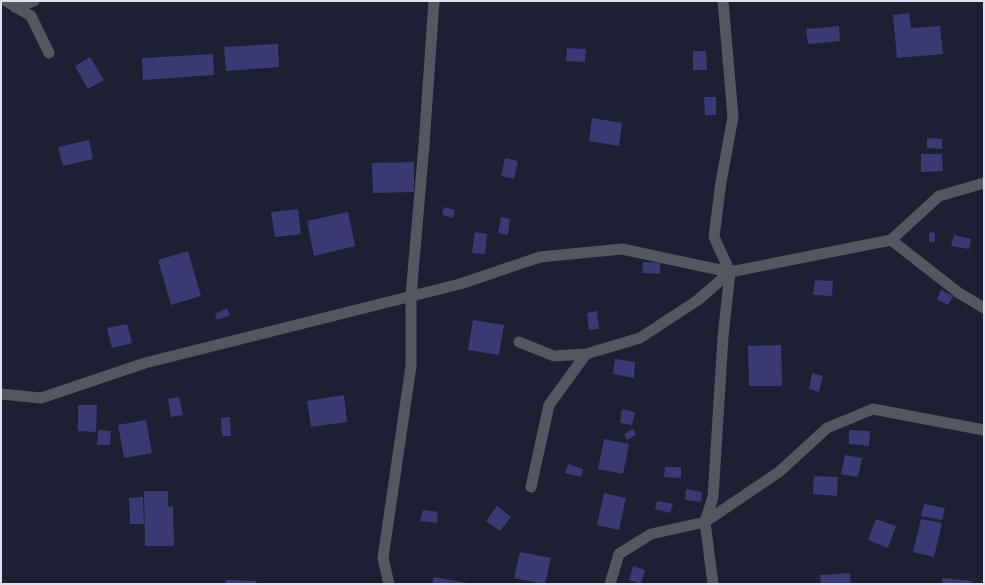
<svg xmlns="http://www.w3.org/2000/svg" width="985" height="585" font-family="'Space Grotesk',sans-serif">
<rect width="100%" height="100%" fill="#1e1f33"/>
<path fill="#3a3b75" d="M909 13 911 28 940 26 943 54 897 58 893 15Z
M839 26 840 41 808 44 806 29Z
M278 44 279 67 226 71 224 47Z
M567 48 586 49 585 62 566 61Z
M693 51H706L707 70H693Z
M213 54 214 75 143 80 142 58Z
M90 57 104 80 88 89 75 66Z
M704 97H716V115H705Z
M592 118 622 123 619 146 589 141Z
M927 138 942 139V149L927 148Z
M89 140 93 159 63 166 58 147Z
M921 154H942L943 171 921 172Z
M505 158 518 161 514 179 501 176Z
M414 162V192L373 193 372 163Z
M444 207 455 210 453 218 442 215Z
M298 209 301 234 275 237 271 212Z
M348 212 355 246 314 256 307 221Z
M501 217 510 219 508 235 498 233Z
M475 232 487 234 485 254 472 253Z
M935 232V242H929V233Z
M954 235 971 239 969 249 951 246Z
M188 251 201 296 171 305 158 260Z
M643 262 660 263V274L642 273Z
M815 280 833 281 832 296 813 295Z
M941 290 953 296 948 305 937 299Z
M227 308 230 315 217 320 215 314Z
M597 311 599 329 589 330 587 313Z
M473 320 504 325 499 355 468 350Z
M127 324 132 343 112 348 107 328Z
M781 345 782 386H749L748 346Z
M615 359 635 362 634 378 613 374Z
M812 373 823 376 819 392 809 389Z
M344 395 347 422 311 427 307 401Z
M179 397 183 415 171 417 168 399Z
M78 405H97L96 432 78 431Z
M622 409 635 412 632 425 620 423Z
M230 417 231 436H222L221 418Z
M146 420 152 453 124 458 118 425Z
M633 429 636 435 627 440 624 434Z
M98 430 111 431 110 445H97Z
M849 430 870 431 869 446 849 444Z
M604 439 629 444 623 474 598 469Z
M845 455 862 458 858 477 841 474Z
M568 464 583 469 581 477 565 473Z
M665 467H681V478L664 477Z
M814 476 838 477 837 496 813 494Z
M686 489 702 492 701 502 685 500Z
M144 491H168V507L173 506 174 546H145Z
M604 493 626 498 619 530 597 525Z
M143 497 144 524H130L129 498Z
M657 501 673 504 670 513 655 509Z
M924 504 945 508 942 520 921 516Z
M497 506 511 517 500 531 486 521Z
M423 510 438 512 437 523 420 521Z
M876 519 896 526 888 548 868 540Z
M921 519 942 523 934 557 913 552Z
M520 552 551 558 545 584 514 578Z
M633 566 645 570 641 584 629 580Z
M850 573 851 584H821L820 575Z
M434 577 467 583V584H432Z
M942 578 973 581 972 584H942Z
M226 580 257 581 256 584H226Z"/>
<g fill="none" stroke-linecap="round" stroke-linejoin="round">
<path stroke="#545660" stroke-width="11" d="M6 1 31 16 49 53
M15 7 34 1
M891 240 939 196 984 183
M519 342 554 356 586 354 640 338 698 300 730 272
M1 394 41 398 145 363 460 284 540 257 622 249 730 272 891 240 959 293 984 308
M531 487 549 405 586 354
M389 584 383 558 411 366V296L424 145 434 1
M610 584 619 554 651 534 705 522 779 472 827 428 873 409 984 430
M713 584 705 522 713 497 723 337 730 272 714 237 721 182 733 117 723 1"/>
</g>
<rect width="985" height="585" fill="none" stroke="#e1e3f1" stroke-width="4"/>
</svg>
